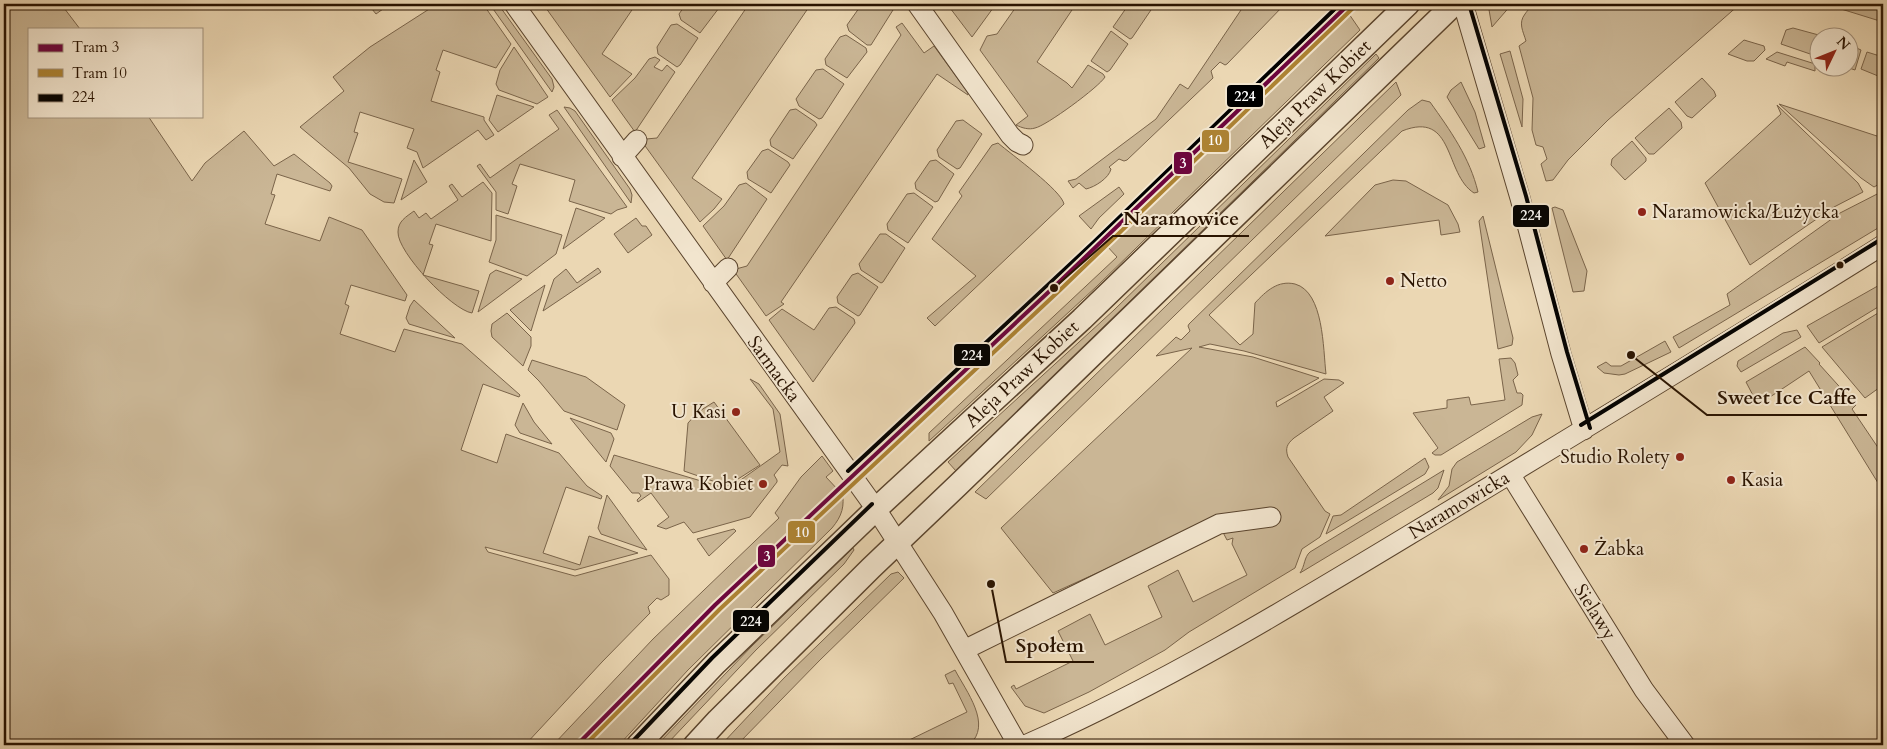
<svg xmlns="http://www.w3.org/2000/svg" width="1887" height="749" font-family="Cardo,serif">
<rect width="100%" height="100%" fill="#ebd7b3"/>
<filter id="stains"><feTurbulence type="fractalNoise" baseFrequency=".004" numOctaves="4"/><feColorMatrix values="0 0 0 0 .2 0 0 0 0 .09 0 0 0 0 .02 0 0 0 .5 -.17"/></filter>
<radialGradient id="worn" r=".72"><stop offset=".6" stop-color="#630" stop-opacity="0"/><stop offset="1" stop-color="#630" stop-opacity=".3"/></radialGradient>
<path fill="#cab695" stroke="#7a644a" d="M4 4H61L80 29H29V116H148L192 181 205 163 244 131 274 166 294 154 330 183 332 186 330 191 277 174 271 194 275 195 265 224 320 241 329 217 362 230 407 295 405 301 351 285 345 304 349 306 340 334 395 352 404 329 462 344 520 395 519 397 483 384 461 450 497 463 506 434 559 453 587 486 602 496 601 499 566 487 543 553 580 565 589 536 638 553 575 570 485 547 488 552 575 576 651 555 669 579V595L661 600 657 598 648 607 650 613 602 662 525 745H4Z
M368 4H390L376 14Z
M437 4H483L511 44 496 68 443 50 436 70 440 72 431 101 484 117V120L494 135 486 140 478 130 423 168 417 152 407 148 414 129 360 112 354 132 358 133 348 162 402 179 394 203 384 202 370 194 349 168 300 127 344 91 333 77 370 47Z
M494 4H498L552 79 554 87 552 92 491 6Z
M543 4H636L602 54 632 74 610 97Z
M686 4H722L700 33 681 20 679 14Z
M749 4H811L692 178 722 199 714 209 700 222 643 143 646 139 657 138Z
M862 4H885L893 10 871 45H867L849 31 847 25Z
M947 4H996L972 37Z
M1018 4H1076L1037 62 1067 83 1072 88 1088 65 1103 74 1105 77C1099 87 1046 126 1035 128 1029 130 1022 128 1016 125L1028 116 980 50 987 36 997 34Z
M1129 4H1155L1132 38 1130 39 1113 27Z
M1245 4H1285L1227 64 1225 65 1220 62 1211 71 1213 78 1127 160 1124 161 1119 159 1109 167 1111 169C1109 178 1095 187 1086 189L1079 183 1073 188 1068 181 1076 179 1156 119 1180 84 1188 89Z
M1488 4H1512L1492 27Z
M1540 4H1740L1608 120 1568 160 1553 180 1546 181 1541 164 1547 159 1543 147 1536 145 1532 130 1533 98 1519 46 1526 41C1523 31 1518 23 1525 14 1528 10 1529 8 1534 7L1536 9Z
M1825 4H1883V22Z
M1349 14 1360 30 1096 287 929 441V433L1117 257 1106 245 1118 238Z
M902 23 924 53 934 46 968 93V95L937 74 781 302 784 304 766 316 734 271 736 269 747 266 901 35 896 27Z
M677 24 698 38 680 65 677 67 658 54 657 47 671 25Z
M1793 28 1826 37 1820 38 1819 57 1781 44 1786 30Z
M1111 31 1128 44 1110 70 1107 72 1091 61Z
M846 35 866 48 867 52 847 78 826 65 825 59 840 37Z
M1744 40 1764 46 1765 50 1754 61H1747L1728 54Z
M1850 45 1861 50 1855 70 1849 68Z
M514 47 548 97 537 104 499 90 496 84 500 70Z
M1510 51 1523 99 1522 127 1500 54Z
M1777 52 1812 63 1815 65V71L1787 62 1785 66 1766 59Z
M1867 52 1883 57V78L1861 69Z
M1376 54 1379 58 956 471 948 462 1114 310Z
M655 57 660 60 654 67 662 71 667 65 675 72 635 132 612 100 635 78 649 59Z
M823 69 844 84 822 118 819 119 799 106 796 99 816 70Z
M1702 78 1714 91 1716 96 1692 118 1687 116 1675 102Z
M1396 82 1401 95 986 499 975 492Z
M1461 82 1475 112 1485 147 1479 149 1447 97 1451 90Z
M497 95 534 107 498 132 489 120Z
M1422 100 1430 102C1450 130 1470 158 1478 192L1474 193C1444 174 1455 110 1402 131L1209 315 1240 345 1253 334 1255 303C1266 291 1278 280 1295 284 1324 292 1323 349 1326 374L1244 351 1210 344 1199 347 1253 357 1319 378 1276 402 1277 407 1324 379 1339 380 1344 383 1324 397 1333 411 1294 438C1287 444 1285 448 1288 457L1325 511 1330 514 1320 537 1302 549 1295 568 1189 632 1165 650 1089 692 1044 713 1025 706 1011 687 1014 685 1016 689 1073 661 1058 631 1090 614 1105 645 1162 617 1148 586 1178 570 1193 602 1247 575 1232 544 1233 538 1227 540 1216 519 1053 593 1001 528 1192 348 1156 356 1174 339 1176 337 1181 340 1190 331 1188 326 1189 324 1408 110Z
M1779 104 1883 138V182L1874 187 1861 178Z
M1777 105 1858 183 1863 192 1834 207 1750 265 1705 183 1781 114Z
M564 107 570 108 575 111 630 189 632 195 631 203Z
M1669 108 1681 122 1682 128 1654 154H1649L1635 138Z
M796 109 815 122 817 125 793 159 771 146 770 140 790 110Z
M557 110 627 207 617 210 611 214 569 201 575 180 520 164 512 184 517 186 508 214 496 210V192L477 166 480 164 490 178 559 129 549 115Z
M963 120 982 134 960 168 957 169 939 157 937 150 956 121Z
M1632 141 1646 158V161L1625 180 1611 165 1612 159Z
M998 143C1012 155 1061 190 1064 204L935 326 927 318 976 276 932 239 962 196 959 192 992 145Z
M768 149 788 162 790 165 771 193 748 179 747 172 762 151Z
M414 160 427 182 401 200Z
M936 160 954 174 938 201 935 202 916 189 915 183 930 161Z
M1393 180 1406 181 1448 205 1458 224 1460 232 1441 235 1439 220 1325 236 1375 185Z
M483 182 492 193 491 241 436 224 429 244 433 245 423 275 479 291 472 313C452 310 397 252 398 232 398 221 406 217 414 211L419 218 426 213 431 219 458 200 449 186 452 184 462 197Z
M746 183 767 199 727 260 703 226 724 206 739 185Z
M1119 187 1124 194 1099 218 1091 229 1079 216Z
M1883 191V225L1679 348 1673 337 1730 305 1727 294 1840 213Z
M914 193 933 207 908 243 888 230 887 224 907 194Z
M1555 207 1563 210 1587 271 1584 291 1573 292 1552 208Z
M576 208 605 218 563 249Z
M496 215 562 235 556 254 527 276 489 262 496 240Z
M1483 216 1513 338 1512 345 1498 349 1479 221Z
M636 218 642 226H646L652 235 628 253 614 234Z
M880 234H886L905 248 883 282 881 283 861 270 859 264Z
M598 268 601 272 543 311 554 279 566 269 577 283Z
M496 270 522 279 478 312 490 274Z
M858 273 878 287 860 315 858 316 838 303 837 297 852 275Z
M1883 283V304L1819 343 1807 326Z
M545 285 531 331 510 310Z
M414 300 455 338 409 324 406 318 410 306Z
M836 307 854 319 855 323 813 382 769 320 782 309 814 330 829 308Z
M1883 310V385L1865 398 1822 347Z
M507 313 531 337V346L523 366 492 337 491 331 492 324Z
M1797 330 1801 337 1741 372 1737 366 1738 361 1783 333Z
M1665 341 1671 352 1625 374 1619 375 1604 373 1597 367 1606 362 1611 366H1621Z
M1805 347 1820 363 1819 364 1856 405 1852 409 1883 455V491L1809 371 1758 405 1746 382Z
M1511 358 1515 363 1518 375 1513 380 1517 393H1521L1523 395 1522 405 1441 455H1435L1432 453 1438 448 1413 413 1447 408V400L1469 397 1471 405 1505 400 1499 359Z
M532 360 586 377 625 405 617 430 564 411 539 381 528 370Z
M750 379 759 384 780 414 788 466 782 465 774 475 777 480V482L750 517 693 533 684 522 666 529 657 526 669 517 651 493 638 502 637 500 641 496 639 493H632L610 466 614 455 728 489 780 452 773 409Z
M714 402 760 465 727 486 684 471 688 423 698 412Z
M523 403 534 422 552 444 520 433 515 425Z
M1542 414 1532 435 1516 452 1438 500 1449 486 1452 469 1457 462 1532 417Z
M570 418 611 433 614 439 606 462Z
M822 456 833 471 826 477 840 492 842 491C845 506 842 516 832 528L688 670 619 745H553L653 639 779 518 775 513 801 477Z
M1425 458 1429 467 1425 474 1326 534 1333 516 1341 515Z
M1444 470 1438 488 1433 493 1300 573C1305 566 1304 557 1310 552Z
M607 495 647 550 601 534 598 528Z
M734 529 736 531 709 556 697 539Z
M853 548 854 550 844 564 756 650 666 745H657L752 646Z
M898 572 904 578 820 660 737 745H721L784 678 891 574Z
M955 670C966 691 993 725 969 745H899L967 712 953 683 949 684 945 675Z"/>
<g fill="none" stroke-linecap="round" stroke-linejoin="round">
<g stroke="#5a442d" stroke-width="21">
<path id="minor" d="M514 4 876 509 943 613 1018 745
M917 4 1010 135 1017 142 1023 145
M1463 4 1520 198 1561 354 1584 430
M622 157 637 140
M713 283 728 268
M1510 474 1644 690 1685 745
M964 650 1219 524 1271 517
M1025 745C1171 681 1308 596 1444 514 1591 425 1738 336 1883 245"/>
</g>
<g stroke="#5a442d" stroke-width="25">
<path id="tertiary" d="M638 745 716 663 876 509 1082 319 1408 4
M695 745 718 720 871 568 958 485 1454 4"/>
</g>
<use href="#minor" stroke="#f2e5ce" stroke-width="19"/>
<use href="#tertiary" stroke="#f2e5ce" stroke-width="22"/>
<g stroke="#f2e5ce" stroke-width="8">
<path id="bus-1" d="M1469 4 1526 196 1567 352 1590 428
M1581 425 1880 240
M848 471 1094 242 1340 4
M633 741 712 658 872 504"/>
</g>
<use href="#bus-1" stroke="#000" stroke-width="4"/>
<g stroke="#f2e5ce" stroke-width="8">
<path id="tram-1" d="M577 745 715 605 1055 286 1349 4"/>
</g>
<g stroke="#f2e5ce" stroke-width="8">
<path id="tram-2" d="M585 745 720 609 1060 290 1353 8"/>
</g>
<use href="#tram-1" stroke="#6d053d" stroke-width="4"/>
<use href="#tram-2" stroke="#ad8333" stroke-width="4"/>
</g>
<g fill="#8f2418" stroke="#f2e5ce" stroke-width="2">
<circle cx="1642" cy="212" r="5"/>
<circle cx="1390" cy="281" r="5"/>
<circle cx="736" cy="412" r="5"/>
<circle cx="1680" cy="457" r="5"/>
<circle cx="1731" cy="480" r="5"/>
<circle cx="763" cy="484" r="5"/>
<circle cx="1584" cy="549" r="5"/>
</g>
<circle fill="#291300" stroke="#f2e5ce" stroke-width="2" cx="1840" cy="265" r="4.5"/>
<g text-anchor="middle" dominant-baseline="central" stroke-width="4" stroke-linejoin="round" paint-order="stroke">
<g font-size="19" fill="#291300" stroke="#f2e5ce">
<text transform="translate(1315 94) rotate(-44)">Aleja Praw Kobiet</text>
<text transform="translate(774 369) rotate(54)">Sarmacka</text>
<text transform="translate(1022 374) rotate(-43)">Aleja Praw Kobiet</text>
<text transform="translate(1459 505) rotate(-31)">Naramowicka</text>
<text transform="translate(1595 612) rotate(58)">Sielawy</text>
</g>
<g font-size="19" fill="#291300" stroke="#f2e5ce" text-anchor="start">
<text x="1652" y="212">Naramowicka/Łużycka</text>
<text x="1400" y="281">Netto</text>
<text x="726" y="412" text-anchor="end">U Kasi</text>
<text x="1670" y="457" text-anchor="end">Studio Rolety</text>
<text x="1741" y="480">Kasia</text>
<text x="753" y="484" text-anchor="end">Prawa Kobiet</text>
<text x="1594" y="549">Żabka</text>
</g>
</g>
<path fill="none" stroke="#291300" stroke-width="2" d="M1054 288L1113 236H1249M1631 355L1707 415H1867M991 584L1006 662H1094"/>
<g fill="#291300" stroke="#f2e5ce" stroke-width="2">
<circle cx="1054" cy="288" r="5"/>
<circle cx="1631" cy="355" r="5"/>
<circle cx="991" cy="584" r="5"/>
</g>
<g font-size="20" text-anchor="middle" font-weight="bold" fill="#291300" stroke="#f2e5ce" stroke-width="4" stroke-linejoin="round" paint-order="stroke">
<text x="1181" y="225">Naramowice</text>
<text x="1787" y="404">Sweet Ice Caffe</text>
<text x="1050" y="652">Społem</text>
</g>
<g stroke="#f2e5ce" stroke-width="2">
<rect x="1226" y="84" width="38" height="24" rx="5" fill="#000"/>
<rect x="1201" y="129" width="29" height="24" rx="5" fill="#ad8333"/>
<rect x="1173" y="151" width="20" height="24" rx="5" fill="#6d053d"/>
<rect x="1512" y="204" width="38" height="24" rx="5" fill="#000"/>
<rect x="953" y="343" width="38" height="24" rx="5" fill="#000"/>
<rect x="787" y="520" width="29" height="24" rx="5" fill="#ad8333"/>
<rect x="757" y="544" width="19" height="24" rx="5" fill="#6d053d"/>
<rect x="732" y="609" width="38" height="24" rx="5" fill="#000"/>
</g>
<g font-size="14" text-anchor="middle" font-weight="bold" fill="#fff">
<text x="1245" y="101">224</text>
<text x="1215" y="145">10</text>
<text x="1183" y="168">3</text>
<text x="1531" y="220">224</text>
<text x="972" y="360">224</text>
<text x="802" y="537">10</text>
<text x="767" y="561">3</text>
<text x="751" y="626">224</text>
</g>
<rect width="1887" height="749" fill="none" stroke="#ebd7b3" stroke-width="20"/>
<rect x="5" y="5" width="1877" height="739" fill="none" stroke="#291300" stroke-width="2.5"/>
<rect x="10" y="10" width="1867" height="729" fill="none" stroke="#291300"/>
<rect x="28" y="28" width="175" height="90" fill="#f2e5ce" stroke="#a2917c"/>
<rect x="38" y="44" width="25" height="8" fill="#6d053d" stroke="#a2917c"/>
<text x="72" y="52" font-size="15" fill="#291300">Tram 3</text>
<rect x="38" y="69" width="25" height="8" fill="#ad8333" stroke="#a2917c"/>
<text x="72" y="78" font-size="15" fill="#291300">Tram 10</text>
<rect x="38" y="94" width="25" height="8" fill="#000000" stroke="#a2917c"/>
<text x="72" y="102" font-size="15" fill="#291300">224</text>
<g transform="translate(1834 52) rotate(47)"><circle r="24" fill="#f2e5ce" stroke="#a2917c"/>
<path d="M0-4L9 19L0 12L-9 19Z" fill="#8f2418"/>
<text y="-8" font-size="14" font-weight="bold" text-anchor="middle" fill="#291300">N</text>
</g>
<rect width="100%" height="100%" filter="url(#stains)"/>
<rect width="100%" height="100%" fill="url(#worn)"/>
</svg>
